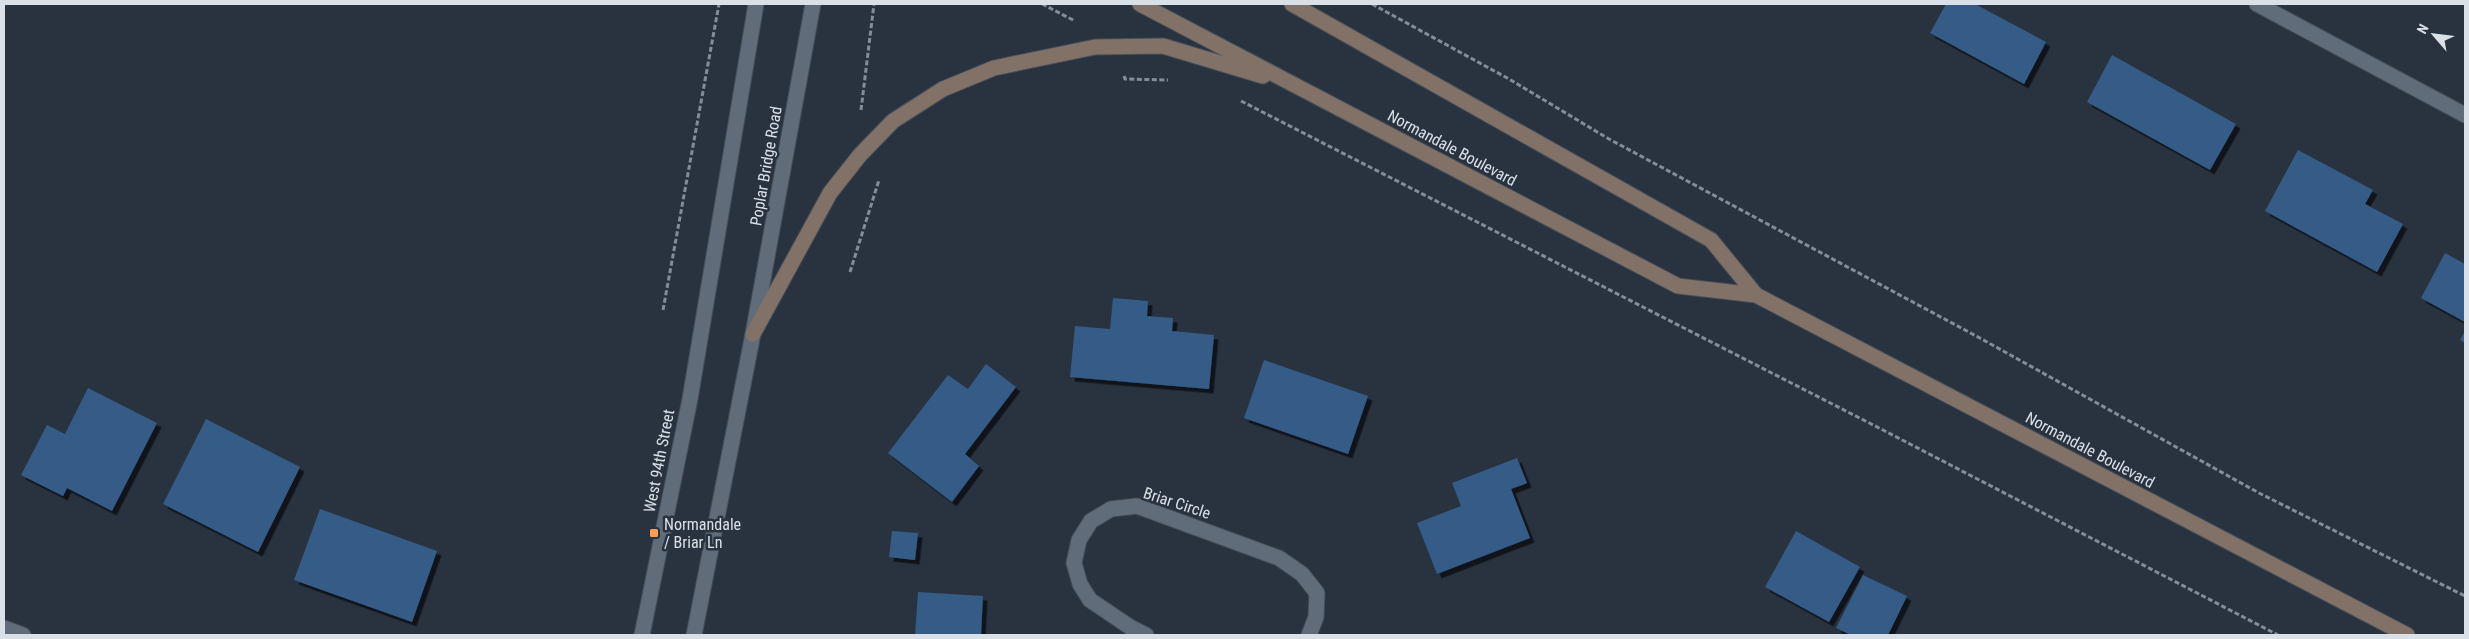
<svg xmlns="http://www.w3.org/2000/svg" width="2469" height="639" font-family="'Roboto Condensed',sans-serif">
<defs>
<filter id="shadow"><feDropShadow dx="4.5" dy="4.5" stdDeviation="0" flood-color="#0009"/></filter>
</defs>
<rect width="100%" height="100%" fill="#293340"/>
<path fill="#345b87" filter="url(#shadow)" d="M1946 4H1975L2046 42 2024 84 1930 33Z
M2112 55 2236 124 2210 170 2087 102Z
M2298 150 2373 190 2365 204 2403 224 2377 272 2265 211Z
M2445 253 2465 264V322L2421 298Z
M1113 298 1148 301 1147 316 1173 318 1172 331 1214 335 1209 389 1070 377 1075 326 1110 329Z
M2465 331V343L2460 340Z
M1264 360 1368 396 1348 454 1244 418Z
M986 364 1016 387 965 454 979 466 952 502 888 453 948 375 968 389Z
M88 388 157 423 112 511 67 488 63 496 21 475 47 425 65 434Z
M206 419 300 467 258 552 163 504Z
M1517 458 1527 483 1511 489 1530 538 1437 574 1417 523 1461 506 1452 483Z
M320 509 437 551 412 622 294 580Z
M892 531 918 533 915 560 889 557Z
M1796 531 1860 567 1829 622 1765 587Z
M1863 575 1907 596 1888 635H1851L1836 628Z
M918 592 983 596 981 635H915Z"/>
<g fill="none" stroke-linecap="round" stroke-linejoin="round">
<g stroke="#454e58" stroke-width="17">
<path id="minor" d="M2257 4 2465 115
M4 628 23 635
M1146 635 1130 627 1090 600 1080 584 1074 563 1079 540 1091 521 1111 509 1137 506 1279 558 1302 574 1317 593 1316 617 1309 635"/>
</g>
<g stroke="#454e58" stroke-width="17">
<path id="tertiary" d="M642 635 690 399 756 4
M694 635 753 334 813 4"/>
</g>
<g stroke="#454e58" stroke-width="17">
<path id="secondary" d="M1140 4 1678 286 1756 295 2407 635
M1292 4 1711 240 1756 295
M753 334 830 193 860 155 893 121 943 89 994 68 1095 47 1163 46 1263 76"/>
</g>
<path stroke="#848c97" stroke-width="3" stroke-dasharray="5 2.5" stroke-linecap="butt" d="M1042 4 1075 21
M1372 4 1509 79 1609 139 1978 337 2259 493 2465 596
M1124 76 1125 79 1168 80
M1241 101 1883 430 2278 635
M861 110 874 4
M850 272 879 180
M663 310 719 4"/>
<use href="#minor" stroke="#606c7a" stroke-width="15"/>
<use href="#tertiary" stroke="#606c7a" stroke-width="15"/>
<use href="#secondary" stroke="#817166" stroke-width="15"/>
</g>
<rect fill="#fb9e50" stroke="#293340" stroke-width="2" x="649" y="528" width="10" height="10" rx="2.5"/>
<g text-anchor="middle" dominant-baseline="central" stroke-width="5" stroke-linejoin="round" paint-order="stroke">
<g font-size="16" fill="#d9e0e8" stroke="#293340">
<text transform="translate(1452 148) rotate(28)">Normandale Boulevard</text>
<text transform="translate(766 166) rotate(-80)">Poplar Bridge Road</text>
<text transform="translate(2090 450) rotate(28)">Normandale Boulevard</text>
<text transform="translate(659 461) rotate(-79)">West 94th Street</text>
<text transform="translate(1177 503) rotate(18)">Briar Circle</text>
</g>
<g font-size="16" fill="#d9e0e8" stroke="#293340" text-anchor="start">
<text x="664" y="524">Normandale<tspan x="664" dy="18">/ Briar Ln</tspan></text>
</g>
</g>
<rect width="2469" height="639" fill="none" stroke="#d9e0e8" stroke-width="10"/>
<g transform="translate(2434 35) rotate(298)" stroke="#293340" stroke-width="4" paint-order="stroke">
<path d="M0-4L9 19L0 12L-9 19Z" fill="#d9e0e8"/>
<text y="-8" font-size="14" font-weight="bold" text-anchor="middle" fill="#d9e0e8">N</text>
</g>
</svg>
